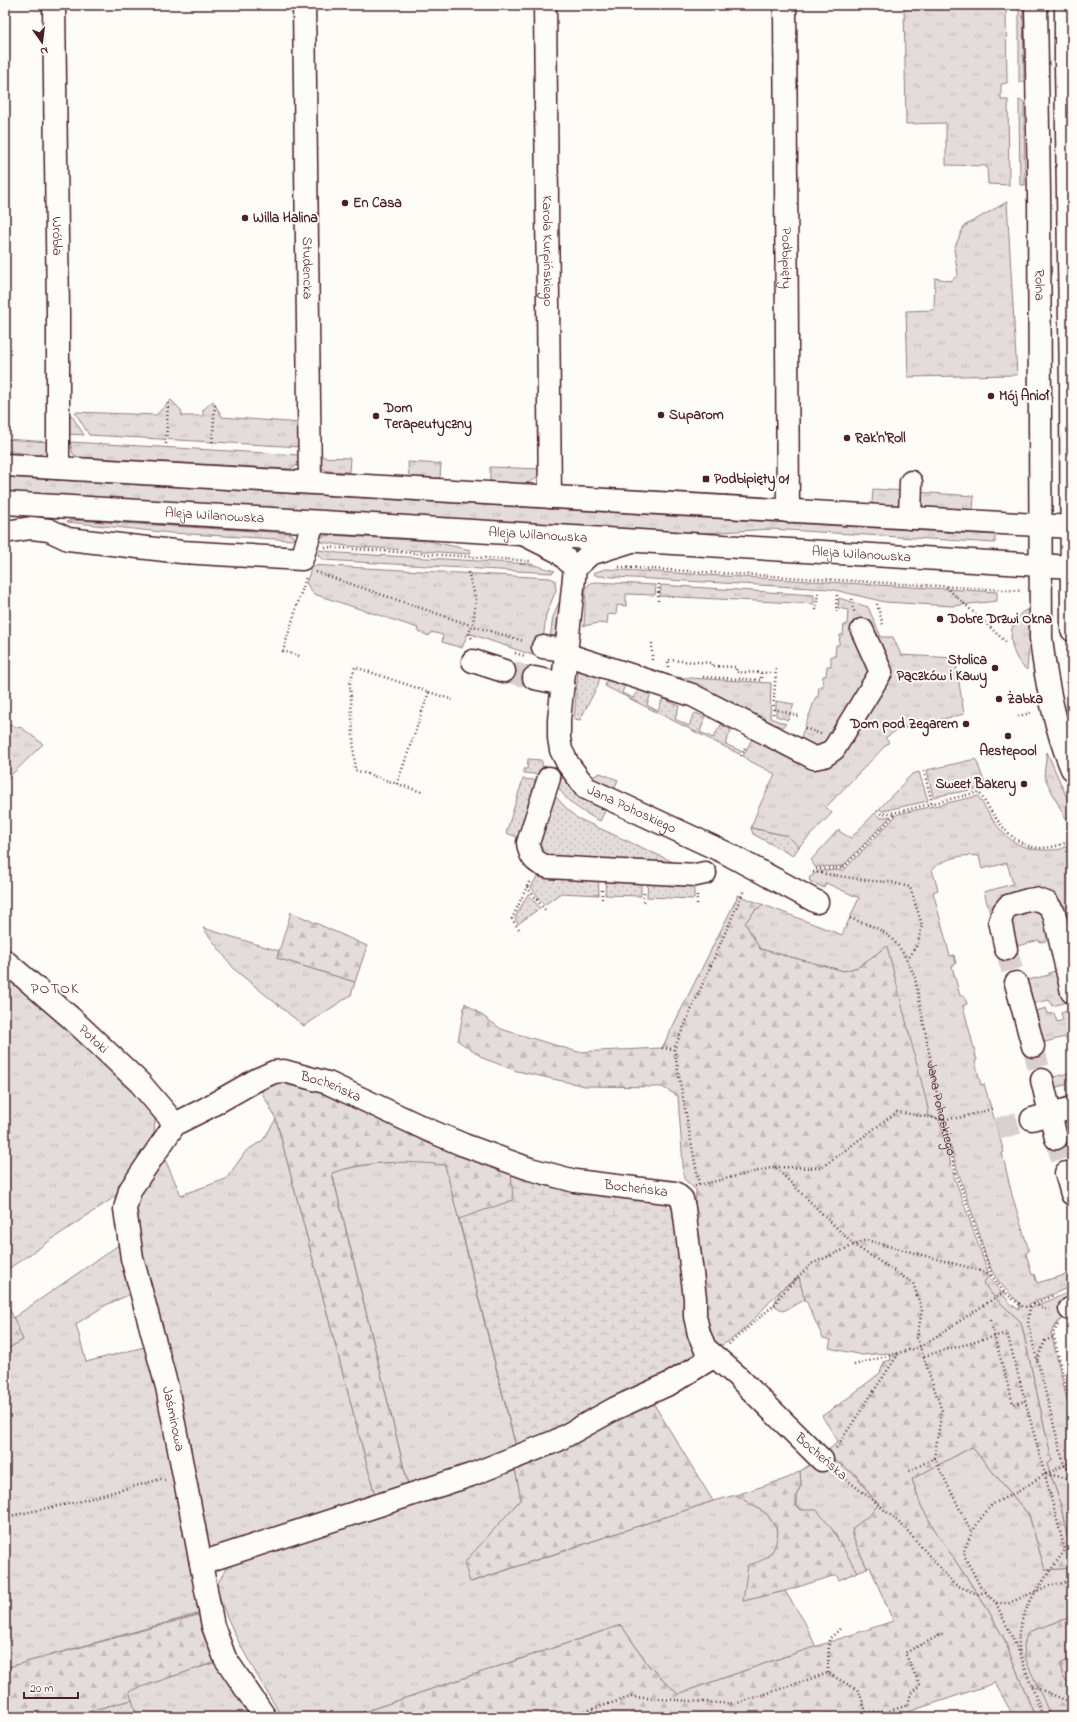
<svg xmlns="http://www.w3.org/2000/svg" width="1077" height="1722" font-family="'Indie Flower',sans-serif">
<defs>
<pattern id="grass-tufts" width="24" height="20" patternUnits="userSpaceOnUse"><rect width="24" height="20" fill="#e3dcda"/><path d="M3 7l-1-3M5 7V3M7 7l1-3M15 17l-1-3M17 17v-4M19 17l1-3" fill="none" stroke="#c4bcbb"/></pattern>
<pattern id="forest-firs" width="22" height="20" patternUnits="userSpaceOnUse"><rect width="22" height="20" fill="#e3dcda"/><path d="M5 1l3.5 6h-7zM16 11l3.5 6h-7z" fill="#c4bcbb"/></pattern>
<pattern id="wetland-marsh" width="20" height="14" patternUnits="userSpaceOnUse"><rect width="20" height="14" fill="#e3dcda"/><path d="M1 5h8M5 5V1M11 12h8M15 12V8" fill="none" stroke="#c4bcbb"/></pattern>
<pattern id="garden-dots" width="8" height="8" patternUnits="userSpaceOnUse"><rect width="8" height="8" fill="#e3dcda"/><path d="M2 2h.1M6 6h.1" fill="none" stroke="#c4bcbb" stroke-width="1.8" stroke-linecap="round"/></pattern>
</defs>
<rect width="100%" height="100%" fill="#fdfcf7"/>
<filter id="ink" filterUnits="userSpaceOnUse"><feTurbulence type="fractalNoise" baseFrequency=".025" numOctaves="2"/><feDisplacementMap in="SourceGraphic" scale="8" xChannelSelector="R" yChannelSelector="G"/><feConvolveMatrix kernelMatrix="1 2 1 2 8 2 1 2 1" color-interpolation-filters="sRGB"/></filter>
<g filter="url(#ink)">
<path fill="url(#grass-tufts)" stroke="#967e82" d="M904 5H1006L1007 83 1001 84V100H1008L1009 185 988 184 987 166 946 165V123L906 124Z
M1019 5H1023L1024 75V81L1019 83Z
M1019 100 1024 102 1025 185H1020Z
M1007 202 1017 375 908 377 906 311 934 310 935 278 951 281 958 275 954 249 964 226Z
M171 400 181 410 182 416H203V410L213 401 222 417 301 423V447L89 435 75 412 156 415Z
M68 413 72 416 84 435 67 434Z
M5 439 50 442 48 449 39 455 5 451Z
M70 442 300 455V464L290 469 78 457 73 454Z
M320 457 350 458 349 472 328 471 323 469 320 463Z
M408 462 441 464 440 478 409 477Z
M490 467 540 469C537 491 505 482 490 481Z
M5 477 995 535V543L771 529 704 533 5 492Z
M873 489 904 491 903 506 872 504Z
M916 492 974 496 973 510 916 506Z
M70 520 287 533 292 535 294 540 171 533 67 522Z
M328 535 429 541 471 550 470 554 346 546 316 541 321 537Z
M319 550 338 553 531 564 555 571 552 573 323 560 318 555Z
M310 565 550 578 555 580 556 590 546 615 541 658 468 633 462 648 442 642 443 635 431 632 429 636 417 631 418 628 314 594 306 583 310 572Z
M605 569 997 592V601L952 606 885 602 830 589 597 576 593 573Z
M595 582 656 585 655 595 626 594V606L617 605 616 615 608 614 607 624 598 623 584 626 586 588 590 583Z
M661 585 814 595V604L660 596Z
M562 595 558 633 550 638 553 617Z
M839 598 868 607 881 637H893L901 655 955 658 964 714 897 730 885 738 889 742 826 807 832 813 799 847 788 836 751 828 758 809 775 774 746 759V758L743 756 752 739 793 758 816 697H818L819 687H822L823 676H826L827 666H831V656H835L836 645H839L840 635H843L844 625H847L848 610 838 608Z
M1032 608V615L1027 670C1007 655 1003 615 1032 608Z
M675 677 771 683 770 718 786 724 779 729 675 679Z
M776 701 794 704 788 720 776 716Z
M5 724 22 728 43 744 5 781Z
M1047 752 1070 805V814L1066 820 1044 776Z
M976 759 986 787 933 797 927 770Z
M919 772 928 801 882 811 879 809 912 774Z
M600 773 618 780 613 791 589 779Z
M978 796C996 824 1007 850 1045 850 1050 850 1056 850 1061 849 1065 847 1068 845 1072 845V941L1066 943 1052 901 991 917 984 892 1013 884 1007 863 982 869 979 856C961 854 946 858 932 869L938 890 933 892 950 956 954 955 956 964 952 966 960 996 964 995 967 1004 963 1006 977 1060 975 1061 981 1085 984 1084 1004 1152 1002 1153 1012 1195 1029 1251 1026 1253 1032 1275 1034 1274 1037 1283 1072 1273V1286L1029 1304 1032 1308 1072 1291V1299L1058 1303 1062 1320 1059 1321 1051 1332 1072 1421V1538L1067 1537 1060 1502 1047 1464 1052 1461 1021 1322 995 1298 982 1283 988 1277 1011 1304 1019 1310 1020 1303C1009 1294 999 1283 992 1271 983 1254 981 1235 974 1218 963 1186 951 1154 944 1121L927 1116 887 947 858 967 844 971 760 949 745 923 756 909 764 905 842 935 859 898 826 883 824 888 810 881 809 878 818 871 844 870 898 814Z
M875 813 880 818 891 816 843 866 815 867 811 860 839 829 840 832 851 838Z
M1045 908 1068 1002 1052 1006 1049 1000 1027 1005 1020 982 1049 975V973L1058 970 1050 940 1040 942 1039 940 1010 948 1008 913Z
M203 928 279 951 277 958 355 982 351 995 304 1026 235 970Z
M5 970 123 1078 155 1116 154 1141 119 1194 5 1271Z
M1046 1008 1048 1014 1054 1013 1057 1022 1063 1020 1061 1013 1070 1010 1072 1015V1037L1066 1039 1065 1037 1037 1044 1029 1013Z
M1072 1072V1083L1050 1089 1047 1079Z
M1072 1118V1128L1061 1131V1122Z
M276 1119 376 1499 206 1552 132 1213 135 1202 162 1153 181 1195 226 1179 246 1151 263 1140Z
M408 1161 445 1164 518 1455 409 1489 332 1172 368 1164Z
M123 1242 135 1292 106 1305 76 1324 86 1362 148 1346 201 1613 5 1668V1350L23 1340 13 1318Z
M799 1277 805 1300 783 1311 774 1305 780 1291Z
M972 1447 1029 1515 1045 1570 1072 1568V1617L1028 1632 1051 1717H1035L1004 1639 988 1610 933 1527 921 1506 912 1479Z
M823 1453 856 1475 873 1499 879 1503 871 1514 853 1528 852 1535 867 1568 857 1572 832 1529 796 1505V1496L801 1485 800 1471 816 1461Z
M514 1464 521 1499 465 1563 471 1582 713 1501 736 1495 767 1514 778 1531 776 1547 763 1561 743 1601 785 1591 804 1621 816 1647 775 1660 678 1694 649 1666 621 1625 349 1717H282C257 1675 230 1633 216 1587L227 1566 244 1556Z
M1072 1658V1683C1061 1680 1061 1673 1062 1663Z
M219 1661 257 1717H137L129 1691Z"/>
<path fill="url(#forest-firs)" stroke="#967e82" d="M737 895 764 905 756 909 745 923 760 949 844 971 858 967 887 946 928 1108 927 1116 939 1119 954 1176 988 1272V1277L983 1283 995 1298 1021 1322 1052 1461 1047 1464 1060 1502 1067 1537 1072 1538V1568L1045 1570 1029 1515 972 1447 912 1479 921 1506 933 1527 988 1610 1004 1639 1035 1717H1014L995 1683 893 1717H349L621 1625 649 1666 678 1694 775 1660 893 1621 870 1567 867 1568 852 1535 853 1528 871 1514 879 1503 873 1499 856 1475 823 1453 830 1449 838 1441 822 1416 844 1401 880 1373 884 1362 891 1360 889 1353 862 1355 829 1348 831 1340 823 1338 803 1294 799 1277C792 1282 784 1286 779 1292 763 1308 737 1343 715 1347L701 1328 694 1222 696 1190 684 1179 678 1096 662 1087 585 1086 517 1071 485 1059 458 1041 465 1003 501 1029 578 1052 662 1048 737 898Z
M291 912 367 946 355 982 277 958Z
M287 1076 511 1170 713 1501 470 1582 464 1563 521 1499 514 1464 518 1455 445 1165C406 1161 370 1160 332 1173L409 1489 376 1499 276 1119 258 1085Z
M5 1298 23 1340 5 1350Z
M800 1471 801 1485 796 1496V1505L801 1510H817L832 1529 857 1572 839 1580 836 1575 785 1591 743 1601 748 1565C770 1559 775 1554 778 1531L767 1514 736 1495 788 1478Z
M198 1615 219 1661 129 1691 132 1700 66 1717H5V1668Z
M1072 1617V1658L1062 1663C1061 1673 1061 1680 1072 1683V1717H1051L1025 1658 1024 1644 1028 1632Z"/>
<path fill="url(#wetland-marsh)" stroke="#967e82" d="M511 1170 675 1204 701 1359 518 1455 459 1219 513 1200Z"/>
<path fill="url(#garden-dots)" stroke="#967e82" d="M587 666 601 671 598 685 580 720 574 719 578 670Z
M608 674 626 682 622 693 633 698 639 688 651 693 647 705 658 711 662 700 665 699 679 706 675 719 689 726 693 715 696 713 705 717 700 732 713 738 721 725 730 729 731 731 725 744 741 751 739 754 605 686Z
M528 759 541 760 545 772 543 775 524 773V769H527Z
M559 769 574 790 606 809 600 821C581 811 563 801 555 780Z
M523 779 543 781 523 839 506 833Z
M555 796 568 810 577 818 682 866 552 863 534 842Z
M751 828 788 836 799 847 793 856 753 834Z
M540 872 598 878 599 895 561 893 544 905 531 887Z
M606 877 641 879V896L605 895Z
M648 879 683 881V886H691L692 883H694V899L647 897Z
M528 894 540 908 518 924 515 918Z
M132 1700 137 1717H66Z"/>
<g fill="none" stroke-linecap="round" stroke-linejoin="round">
<path stroke="#d9d0ce" stroke-width="22" stroke-dasharray="22 11" stroke-linecap="butt" d="M504 671 534 678
M1006 949 1016 983
M1033 1046 1042 1080
M997 1129 1032 1119
M1056 1138 1066 1173"/>
<g stroke="#4a1f2b" stroke-width="25">
<g id="minor">
<path id="s2" d="M54 5 58 313V468"/>
<path id="s3" d="M304 5 310 482"/>
<path id="s4" d="M545 5 550 497"/>
<path id="s5" d="M785 5 788 511"/>
<path id="s6" d="M1036 5 1039 194 1041 638C1046 683 1054 726 1072 769"/>
<path d="M1066 5V66L1071 386 1072 630"/>
<path d="M910 518 911 482"/>
<path d="M5 532 31 528 49 530 68 539 182 552 302 559 313 522"/>
<path d="M525 535 559 552 575 568 590 554 632 541"/>
<path id="s7" d="M575 568 559 720V738L561 750 568 764 586 788 726 853 817 902"/>
<path d="M543 647 566 650"/>
<path d="M565 654 692 695 814 758 824 756 834 749 881 672 862 630"/>
<path d="M473 661 504 671"/>
<path d="M534 678 563 684"/>
<path d="M549 778 528 843C530 857 535 863 548 867L696 875 705 873"/>
<path d="M1006 949 1000 921 1004 911 1008 906 1028 900 1035 899 1047 903 1054 913 1072 992"/>
<path id="s8" d="M5 961 70 1017 140 1083 175 1124"/>
<path d="M1016 983 1033 1046"/>
<path d="M1042 1080 1056 1138"/>
<path d="M1032 1119 1072 1108"/>
<path d="M1066 1173 1072 1194"/>
<path d="M1070 1309H1072"/>
<path d="M201 1563 471 1475 556 1441 616 1408 671 1383 713 1357"/>
<path id="s9" d="M265 1717 225 1658 213 1626 167 1387 132 1258 125 1209 130 1190 175 1124 205 1109 258 1079 274 1072 284 1071 328 1083 426 1129 464 1145 530 1169 575 1181 675 1193 682 1199 684 1208 695 1298V1316L699 1334 705 1348 736 1375 822 1460"/>
</g>
</g>
<g stroke="#4a1f2b" stroke-width="25">
<g id="major">
<path d="M5 465 1072 527"/>
<path id="s10" d="M5 503 1072 567"/>
</g>
</g>
<g stroke="#4a1f2b" stroke-width="2.5" stroke-dasharray="1 3" stroke-linecap="butt">
<path d="M166 444 168 403"/>
<path d="M212 446 215 404"/>
<path d="M325 547 530 561"/>
<path d="M619 567 1022 591"/>
<path d="M316 572 473 626 524 641"/>
<path d="M468 572 476 599 473 624 469 633 472 639"/>
<path d="M946 587 1006 642"/>
<path d="M852 599V606L855 613"/>
<path d="M658 601 659 582"/>
<path d="M877 604 883 625"/>
<path d="M816 610 818 591"/>
<path d="M836 612 837 594"/>
<path d="M652 643V663"/>
<path d="M515 653 525 656"/>
<path d="M299 656 283 651 306 577"/>
<path d="M668 667V660L712 663V666L736 667V672L771 673"/>
<path d="M703 677 761 680V673"/>
<path d="M429 692 453 700"/>
<path d="M774 709 799 716"/>
<path d="M773 714 776 668"/>
<path d="M1018 716 1031 713"/>
<path d="M805 728 821 734"/>
<path d="M741 756 746 746"/>
<path d="M924 771 932 803"/>
<path d="M397 784 429 692 355 667 350 683 355 770 422 792"/>
<path d="M877 811 881 814 897 812 979 792C1002 829 1022 864 1072 840"/>
<path d="M816 869 843 868 896 813"/>
<path d="M813 872 872 881 890 882 910 887 922 925 918 943 908 959"/>
<path d="M527 887 545 910"/>
<path d="M602 890V900"/>
<path d="M644 902V892"/>
<path d="M697 904V894"/>
<path id="s1" d="M850 918C860 922 871 925 880 930 898 940 908 960 915 978L938 1099 956 1173 992 1276 1004 1292 1023 1307 1030 1306 1055 1295"/>
<path d="M519 929 512 919 530 880"/>
<path d="M662 1048 674 1049"/>
<path d="M775 1167 821 1168 897 1112 942 1119 958 1118 992 1109"/>
<path d="M699 1184 674 1049 744 890"/>
<path d="M695 1186 775 1167 854 1245 913 1283 922 1310 917 1338 942 1411 934 1458 908 1472"/>
<path d="M1034 1304 1050 1310"/>
<path d="M1030 1306 1028 1324 1064 1465 1072 1470"/>
<path d="M990 1320 1013 1404 1026 1401"/>
<path d="M1058 1325 1053 1333 1072 1414"/>
<path d="M729 1344 774 1305 780 1296 811 1264 866 1240 978 1270 991 1276"/>
<path d="M924 1356 1007 1333 1065 1550C1048 1575 1024 1602 1019 1632 1018 1639 1019 1647 1020 1654"/>
<path d="M1037 1360 1045 1341 1054 1337"/>
<path d="M854 1365 920 1347 1004 1292"/>
<path d="M836 1448 899 1353"/>
<path d="M934 1458 971 1531"/>
<path d="M1072 1462 1045 1474 1019 1491 993 1504 985 1512 972 1532 964 1551 965 1557 980 1586 996 1603H1009L1048 1586 1072 1581"/>
<path d="M837 1472 880 1506 905 1528 954 1584 977 1594 986 1592"/>
<path d="M1046 1474 1072 1479"/>
<path d="M5 1517 77 1502 161 1479 165 1480"/>
<path d="M996 1603 1020 1654 1043 1717"/>
<path d="M828 1673 829 1639 839 1630 841 1626"/>
<path d="M1032 1686 1072 1703"/>
<path d="M566 1717 631 1697 735 1704 828 1673 859 1691 866 1712H886L908 1705 911 1693 920 1685 905 1653 944 1633"/>
</g>
<use href="#minor" stroke="#fdfcf7" stroke-width="22"/>
<use href="#major" stroke="#fdfcf7" stroke-width="22"/>
</g>
</g>
<g fill="#4a1f2b" stroke="#fdfcf7" stroke-width="1.5">
<circle cx="345" cy="203" r="4"/>
<circle cx="245" cy="218" r="4"/>
<circle cx="991" cy="396" r="4"/>
<circle cx="661" cy="415" r="4"/>
<circle cx="376" cy="416" r="4"/>
<circle cx="847" cy="438" r="4"/>
<rect x="702" y="475" width="8" height="8" rx="2"/>
<circle cx="940" cy="619" r="4"/>
<circle cx="995" cy="668" r="4"/>
<circle cx="999" cy="699" r="4"/>
<circle cx="966" cy="724" r="4"/>
<circle cx="1008" cy="736" r="4"/>
<circle cx="1024" cy="784" r="4"/>
</g>
<g text-anchor="middle" dominant-baseline="central" stroke-width="4" stroke-linejoin="round" paint-order="stroke">
<g font-size="14" font-weight="bold" fill="#4a1f2b" stroke="#fdfcf7" text-anchor="start">
<text x="353" y="203">En Casa</text>
<text x="253" y="218">Willa Halina</text>
<text x="999" y="396">Mój Anioł</text>
<text x="384" y="408">Dom<tspan x="384" dy="16">Terapeutyczny</tspan></text>
<text x="669" y="415">Suparom</text>
<text x="855" y="438">Rak'n'Roll</text>
<text x="714" y="479">Podbipięty 01</text>
<text x="948" y="619">Dobre Drzwi Okna</text>
<text x="987" y="660" text-anchor="end">Stolica<tspan x="987" dy="16">Pączków i Kawy</tspan></text>
<text x="1007" y="699">Żabka</text>
<text x="958" y="724" text-anchor="end">Dom pod Zegarem</text>
<text x="1008" y="751" text-anchor="middle">Aestepool</text>
<text x="1016" y="784" text-anchor="end">Sweet Bakery</text>
</g>
<g font-size="14" fill="#4a1f2b" stroke="#fdfcf7">
<text stroke="none"><textPath href="#s2" startOffset="231">Wróbla</textPath></text>
<text stroke="none"><textPath href="#s4" startOffset="246">Karola Kurpińskiego</textPath></text>
<text stroke="none"><textPath href="#s5" startOffset="253">Podbipięty</textPath></text>
<text stroke="none"><textPath href="#s3" startOffset="263">Studencka</textPath></text>
<text stroke="none"><textPath href="#s6" startOffset="280">Rolna</textPath></text>
<text stroke="none"><textPath href="#s10" startOffset="210">Aleja Wilanowska</textPath></text>
<text stroke="none"><textPath href="#s10" startOffset="534">Aleja Wilanowska</textPath></text>
<text stroke="none"><textPath href="#s10" startOffset="858">Aleja Wilanowska</textPath></text>
<text stroke="none"><textPath href="#s7" startOffset="279">Jana Pohoskiego</textPath></text>
<text stroke="none"><textPath href="#s8" startOffset="118">Potoki</textPath></text>
<text stroke="none"><textPath href="#s9" startOffset="803">Bocheńska</textPath></text>
<text stroke="none"><textPath href="#s1" startOffset="226">Jana Pohoskiego</textPath></text>
<text stroke="none"><textPath href="#s9" startOffset="1127">Bocheńska</textPath></text>
<text transform="translate(173 1419) rotate(78)">Jaśminowa</text>
<text transform="translate(821 1457) rotate(41)">Bocheńska</text>
</g>
<g font-size="15" letter-spacing="1" fill="#4a1f2b" stroke="#fdfcf7">
<text x="55" y="989">POTOK</text>
</g>
</g>
<rect width="1077" height="1722" fill="none" stroke="#fdfcf7" stroke-width="20"/>
<rect x="10" y="10" width="1057" height="1702" fill="none" stroke="#4a1f2b" stroke-width="1.5" filter="url(#ink)"/>
<g transform="translate(42 42) rotate(166)" stroke="#fdfcf7" stroke-width="3" paint-order="stroke">
<path d="M0-3L7 15L0 10L-7 15Z" fill="#4a1f2b"/>
<text y="-6" font-size="11" font-weight="bold" text-anchor="middle" fill="#4a1f2b">N</text>
</g>
<path d="M24 1692v6h54v-6" fill="none" stroke="#4a1f2b" stroke-width="2"/>
<text x="30" y="1692" font-size="12" fill="#4a1f2b" stroke="#fdfcf7" stroke-width="3" paint-order="stroke">20 m</text>
</svg>
